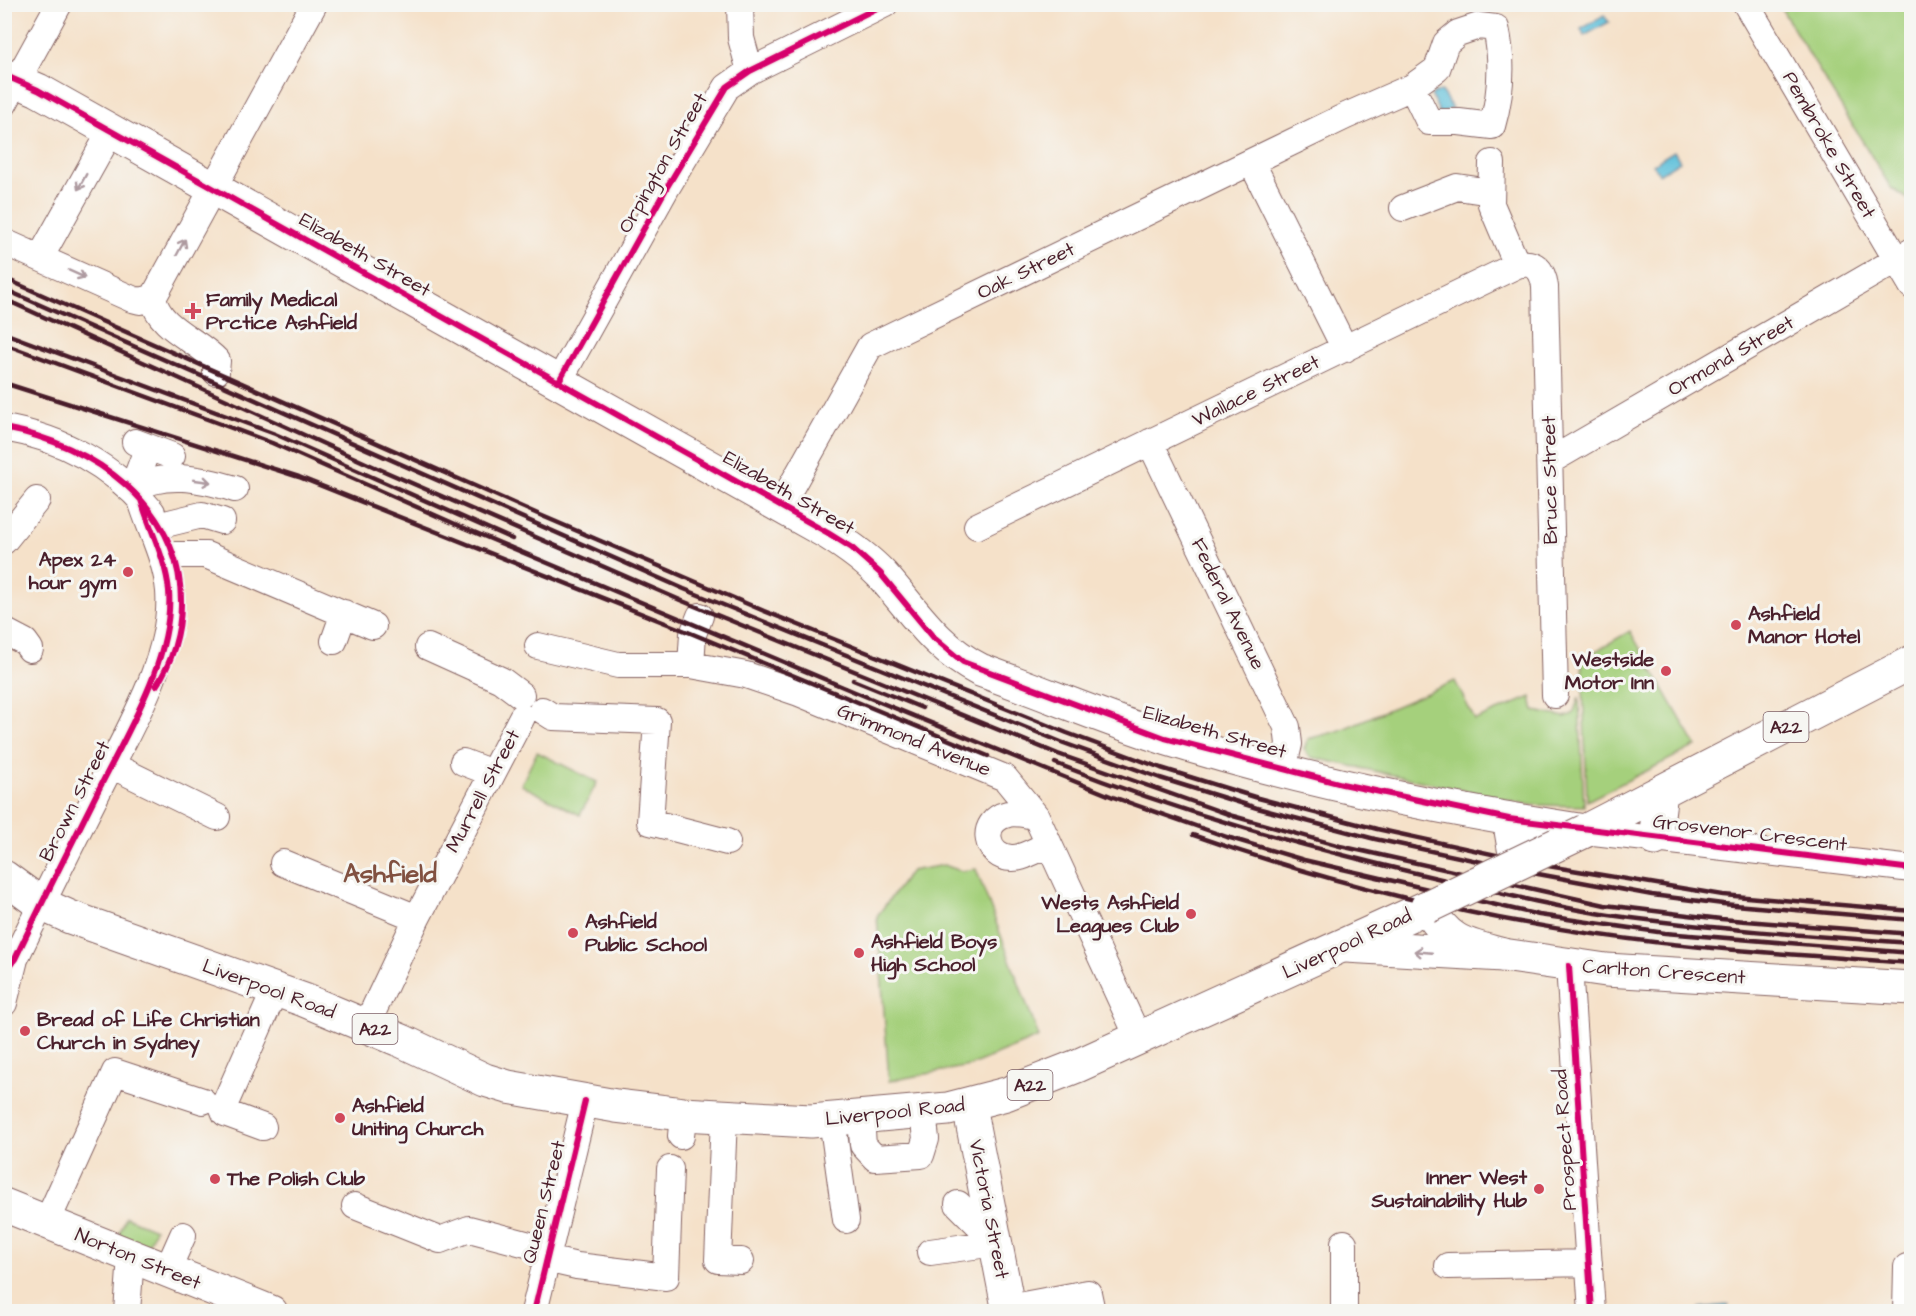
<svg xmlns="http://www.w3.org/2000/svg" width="1916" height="1316" font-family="'Architects Daughter',sans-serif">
<rect width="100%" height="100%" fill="#f6f6f2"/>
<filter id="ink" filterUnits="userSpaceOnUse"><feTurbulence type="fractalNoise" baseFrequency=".0167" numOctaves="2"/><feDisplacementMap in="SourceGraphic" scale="12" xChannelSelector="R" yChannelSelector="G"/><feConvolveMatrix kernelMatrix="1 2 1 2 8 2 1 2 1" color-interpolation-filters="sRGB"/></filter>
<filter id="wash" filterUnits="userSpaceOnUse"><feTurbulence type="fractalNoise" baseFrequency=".008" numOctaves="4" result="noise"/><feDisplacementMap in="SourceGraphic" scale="24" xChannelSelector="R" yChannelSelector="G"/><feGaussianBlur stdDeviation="1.35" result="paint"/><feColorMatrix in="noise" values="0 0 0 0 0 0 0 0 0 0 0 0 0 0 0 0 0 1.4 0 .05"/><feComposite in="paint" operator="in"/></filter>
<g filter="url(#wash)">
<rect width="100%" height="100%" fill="#f5e1c9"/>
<path fill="#a5d07c" stroke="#787854" stroke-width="1.5" d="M1779 5H1911V201L1891 188Z
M1630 631 1696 746 1587 801 1582 659Z
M1455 681 1475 720 1531 697 1534 711 1565 717 1573 714 1579 697 1584 806 1531 805 1310 757 1304 749 1308 739 1338 731Z
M537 752 597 782 580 815 521 785Z
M944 865 961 871 976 869 1039 1037 969 1066 889 1081 877 916 911 871Z
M126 1217 155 1229 147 1248 118 1237Z"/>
<path fill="#5cbfda" stroke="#536f82" stroke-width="1.5" d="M1604 16 1609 22 1584 36 1581 29Z
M1441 91 1452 108 1440 114 1431 95Z
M1674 151 1680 161 1659 174 1653 164Z
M1729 1305 1726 1311H1700V1308Z"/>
</g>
<g filter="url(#ink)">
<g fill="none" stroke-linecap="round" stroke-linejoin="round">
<g stroke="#866362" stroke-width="28">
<path id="minor" d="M740 4 741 38 750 71
M1746 4 1912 286
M4 104 59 4
M1252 163 1345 349
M1492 163 1491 204 1517 265
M1403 208 1457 187 1491 192
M4 242 132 299 140 301 153 298
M40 258 111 131
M153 298 314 4
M153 298C159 329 197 339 217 361L216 372
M559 381 667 187 727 87 750 71 885 4
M4 428C63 438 114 467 152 512
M135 442 172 456
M1150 442 1287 727 1289 744 1283 770
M1550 461 1912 251
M132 489C166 471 199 478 235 489
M132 489 148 447
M781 505 870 346 1346 116 1412 87 1437 69 1446 43 1458 33 1479 26 1496 28C1503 60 1501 95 1492 126L1459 122H1429L1412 87
M161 525 202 515 222 521
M977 526 1517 265C1535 260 1543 270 1545 287L1555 695
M4 541 37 500
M175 555H206L373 626
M4 631 25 642 30 649
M334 641 344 613
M538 646 618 665H691L746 675 799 693 1005 778 1036 816 1138 1037
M428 647 501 680 521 695
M691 665 693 634 700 616
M542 710 553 717 657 721 650 822 727 842
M463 762 492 773
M111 765 217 817
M1036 816C1027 815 1016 812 1008 814 977 821 986 859 1013 858 1024 858 1037 849 1048 845
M1585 831 1912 869
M283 863 417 918
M1569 966 1592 1312
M4 973 15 959C42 902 71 845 100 787 128 731 174 656 169 591 166 559 150 530 141 500
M4 1003 15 959
M366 1026 417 918 522 717
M724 1118 718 1260 741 1261
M861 1118 863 1145 875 1158 921 1155 926 1139 923 1112
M832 1119 846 1220
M263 1127 225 1113 223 1108 275 990
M681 1136 683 1114
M958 1204 979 1225 991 1224
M355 1206 440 1240 469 1229 549 1250
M47 1222 115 1072 203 1101
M930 1252 995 1243
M546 1259 577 1266 666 1277 670 1169
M1448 1266 1589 1263
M167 1271 183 1235
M1008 1308 1088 1293 1091 1307 1069 1312
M127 1312 131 1256
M534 1312 585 1101
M1344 1312V1243
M1906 1312 1907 1267"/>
</g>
<g stroke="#866362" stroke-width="35">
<path id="major" d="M4 75 38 90 828 533C847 545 866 558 882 575 914 611 936 648 980 670 1042 692 1105 719 1168 739 1303 781 1446 810 1585 831
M1346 946 1503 955 1606 970 1912 988
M969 1106 1009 1312
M4 1205 271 1312"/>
</g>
<g stroke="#866362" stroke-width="35">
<path id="highway" d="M1509 819 1514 848
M1585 831 1912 662
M1655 839 1661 792
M4 877 41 904 70 917 304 1000 402 1041 485 1080 508 1087 616 1106 683 1114 811 1121 948 1109 1006 1094 1077 1066 1427 907C1450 944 1463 944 1503 955"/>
</g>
<use href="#minor" stroke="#fff" stroke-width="26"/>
<use href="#major" stroke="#fff" stroke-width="33"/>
<use href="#highway" stroke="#fff" stroke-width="33"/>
<path stroke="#4a1f2b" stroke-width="4.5" d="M4 278 540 515 764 611 1067 733 1161 768 1258 798 1377 829 1542 865 1723 895 1912 911
M4 289 684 589 1061 742 1160 778 1257 808 1375 839 1538 874 1652 895 1723 904 1912 920
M4 299 377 468 680 600 1058 754 1233 816 1340 846 1605 905 1721 919 1912 934
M4 333 275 434 512 539
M4 344 272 443 462 527 855 692 1113 797 1227 837 1304 860 1539 915 1665 933 1912 953
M4 383 299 477 693 634 988 756
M853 680 922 708
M1055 763C1184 814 1307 848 1441 879 1496 892 1553 907 1609 915 1710 929 1811 936 1912 943
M1193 835C1343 888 1503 925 1662 943 1745 952 1828 957 1912 963"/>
<g stroke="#866362" stroke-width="35" stroke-linecap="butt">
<path id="highway-bridge" d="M1427 907 1585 831"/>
</g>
<use href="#highway-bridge" stroke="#fff" stroke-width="33"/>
<g stroke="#f6f6f2" stroke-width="10">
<path id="cycleway" d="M4 75 38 90 828 533 852 548 880 573 934 638 963 662 1165 738 1342 784 1509 819 1912 869
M559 381 667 187 727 87 750 71 885 4
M4 428C93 444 182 506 181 604 181 632 172 663 156 686
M1569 966 1592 1312
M4 973 15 959C42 902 71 845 100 787 128 731 174 656 169 591 166 559 150 530 141 500
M534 1312 585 1101"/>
</g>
<use href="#cycleway" stroke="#d6006c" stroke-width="6"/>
</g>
<defs><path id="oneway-shaft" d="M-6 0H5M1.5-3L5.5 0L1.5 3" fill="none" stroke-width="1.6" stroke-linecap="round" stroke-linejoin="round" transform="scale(1.5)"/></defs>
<g stroke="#ae9aa0">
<use href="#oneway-shaft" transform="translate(82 182) rotate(119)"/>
<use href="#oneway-shaft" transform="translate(181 247) rotate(-62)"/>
<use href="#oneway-shaft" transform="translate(77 274) rotate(24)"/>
<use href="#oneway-shaft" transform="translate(202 481) rotate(8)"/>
<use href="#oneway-shaft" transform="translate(1423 952) rotate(-175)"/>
</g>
</g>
<g fill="#d1495b" stroke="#f6f6f2" stroke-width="2">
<path d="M190 302h6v6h6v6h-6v6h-6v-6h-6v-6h6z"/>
<circle cx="128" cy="572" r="6"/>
<circle cx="1736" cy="625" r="6"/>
<circle cx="1666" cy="671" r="6"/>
<circle cx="1191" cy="914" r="6"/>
<circle cx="573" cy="933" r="6"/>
<circle cx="859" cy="953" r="6"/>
<circle cx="25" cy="1031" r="6"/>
<circle cx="340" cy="1118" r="6"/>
<circle cx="215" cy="1179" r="6"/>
<circle cx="1539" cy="1189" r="6"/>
</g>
<g text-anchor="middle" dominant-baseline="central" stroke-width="6" stroke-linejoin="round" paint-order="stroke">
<g fill="#f6f6f2" stroke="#7e6067" stroke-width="1.5">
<rect x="1763.5" y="712" width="45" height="30" rx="4.5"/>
<rect x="352.5" y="1014" width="45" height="30" rx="4.5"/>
<rect x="1007.5" y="1070" width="45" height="30" rx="4.5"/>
</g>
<g font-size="18" font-weight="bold" fill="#4a1f2b">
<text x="1786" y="727">A22</text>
<text x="375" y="1029">A22</text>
<text x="1030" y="1085">A22</text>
</g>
<g font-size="20" fill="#4a1f2b" stroke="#f6f6f2">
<text transform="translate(1829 145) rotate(60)">Pembroke Street</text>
<text transform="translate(663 163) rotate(-60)">Orpington Street</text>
<text transform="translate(365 255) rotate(30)">Elizabeth Street</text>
<text transform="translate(1026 271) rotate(-26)">Oak Street</text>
<text transform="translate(1731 356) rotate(-30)">Ormond Street</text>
<text transform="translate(1256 391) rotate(-26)">Wallace Street</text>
<text transform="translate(1550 480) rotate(-91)">Bruce Street</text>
<text transform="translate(789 493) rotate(30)">Elizabeth Street</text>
<text transform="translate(1228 604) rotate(64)">Federal Avenue</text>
<text transform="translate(1215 732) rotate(16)">Elizabeth Street</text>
<text transform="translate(914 740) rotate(22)">Grimmond Avenue</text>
<text transform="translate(483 791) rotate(-62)">Murrell Street</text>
<text transform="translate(75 801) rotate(-63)">Brown Street</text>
<text transform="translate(1750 833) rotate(7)">Grosvenor Crescent</text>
<text transform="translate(1347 944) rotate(-25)">Liverpool Road</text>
<text transform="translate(1664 972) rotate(4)">Carlton Crescent</text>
<text transform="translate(269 989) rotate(20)">Liverpool Road</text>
<text transform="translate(895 1112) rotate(-6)">Liverpool Road</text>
<text transform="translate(1565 1140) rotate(-94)">Prospect Road</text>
<text transform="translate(544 1202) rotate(-76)">Queen Street</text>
<text transform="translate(989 1209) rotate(79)">Victoria Street</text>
<text transform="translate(138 1259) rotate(22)">Norton Street</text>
</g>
<g font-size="20" font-weight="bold" fill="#4a1f2b" stroke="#f6f6f2" text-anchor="start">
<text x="206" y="300">Family Medical<tspan x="206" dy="23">Prctice Ashfield</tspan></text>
<text x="116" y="560" text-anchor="end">Apex 24<tspan x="116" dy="23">hour gym</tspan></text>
<text x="1748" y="614">Ashfield<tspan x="1748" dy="23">Manor Hotel</tspan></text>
<text x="1654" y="660" text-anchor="end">Westside<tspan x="1654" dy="23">Motor Inn</tspan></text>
<text x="1179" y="903" text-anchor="end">Wests Ashfield<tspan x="1179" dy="23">Leagues Club</tspan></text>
<text x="585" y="922">Ashfield<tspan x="585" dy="23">Public School</tspan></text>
<text x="871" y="942">Ashfield Boys<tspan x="871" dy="23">High School</tspan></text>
<text x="37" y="1020">Bread of Life Christian<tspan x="37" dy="23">Church in Sydney</tspan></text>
<text x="352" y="1106">Ashfield<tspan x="352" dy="23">Uniting Church</tspan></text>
<text x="1527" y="1178" text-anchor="end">Inner West<tspan x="1527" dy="23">Sustainability Hub</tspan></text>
<text x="227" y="1179">The Polish Club</text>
</g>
<g font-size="26" font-weight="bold" fill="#815040" stroke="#f6f6f2">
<text x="390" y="874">Ashfield</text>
</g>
</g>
<rect width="1916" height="1316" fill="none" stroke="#f6f6f2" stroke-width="24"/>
</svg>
